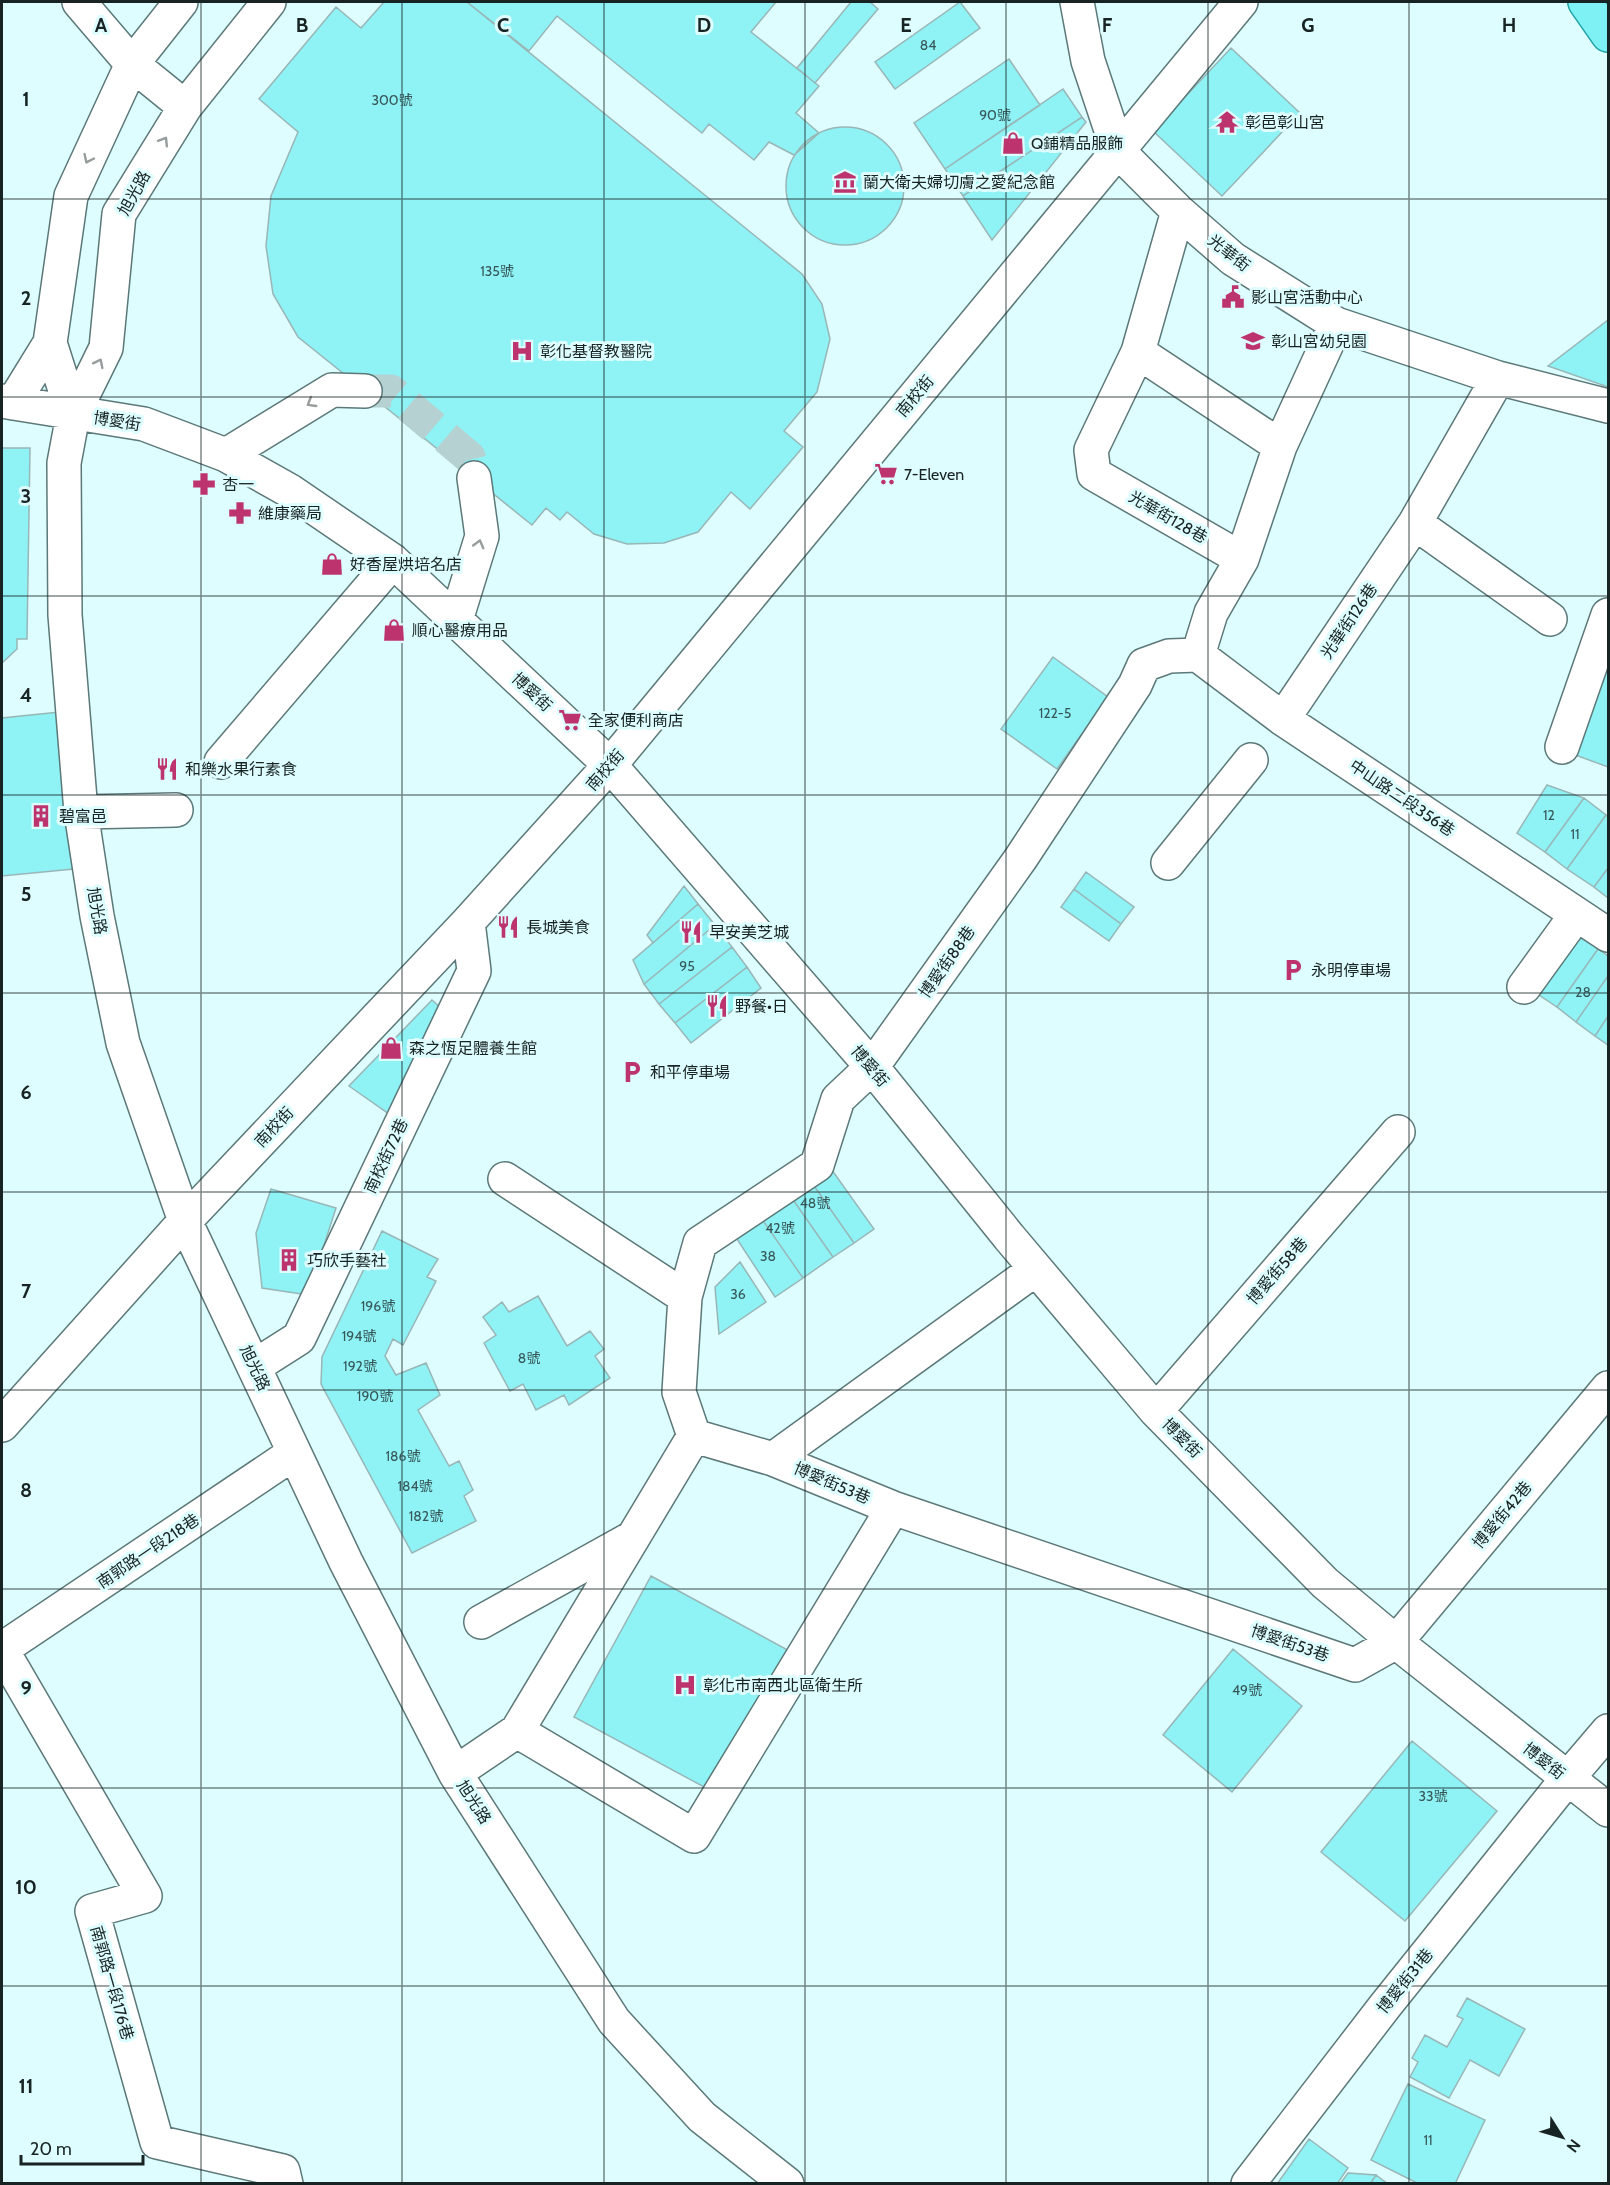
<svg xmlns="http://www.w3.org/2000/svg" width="1610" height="2185" font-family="Cabin,'Noto Sans TC',sans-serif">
<rect width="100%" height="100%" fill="#defdfe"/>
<path fill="#8ff2f5" stroke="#99b6b7" stroke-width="1.5" d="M384 2H467L802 274 822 304 830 339 817 392 784 431 803 447 750 509 731 492 698 532 664 543 627 544 594 534 567 512 560 520 546 508 532 525 298 337 273 294 266 246 271 196 298 132 259 99 336 7 361 28Z
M467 2H776L751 32 819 86 796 113 819 133 794 155 769 142 754 160 709 124 702 133 557 16 529 51Z
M851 2H870L878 9 815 83 797 68Z
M960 2 980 28 895 89 875 62Z
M1231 48 1300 113 1222 196 1153 131Z
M1009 59 1040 105 945 169 914 123Z
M1063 89 1082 117 963 196 945 169Z
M1082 117 1086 122 992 240 963 196Z
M786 186a59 59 0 1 1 118 0a59 59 0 1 1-118 0Z
M1608 320V387L1548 366Z
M2 448H30L27 639H17V649L2 663Z
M1608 644V767L1570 753Z
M1053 657 1108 697 1057 769 1001 729Z
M69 711 84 868 2 876V718Z
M1547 785 1584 798 1545 852 1517 833Z
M1584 798 1606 815 1567 869 1545 852Z
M1606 815 1608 817V868L1594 887 1567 869Z
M1608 868V898L1594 887Z
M1086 872 1134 907 1121 924 1074 889Z
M684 886 698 904 653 943 647 935Z
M1074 889 1121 924 1109 941 1061 907Z
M698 904 715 925 644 984 633 960Z
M715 925 732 947 659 1004 644 984Z
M1580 935 1598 949 1557 1007 1539 995Z
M732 947 747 967 675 1023 659 1004Z
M1598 949 1608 956V976L1576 1022 1557 1007Z
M747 967 761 988 691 1043 675 1023Z
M1608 976V1016L1595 1036 1576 1022Z
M432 1000 441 1008 392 1116 349 1086Z
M1608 1016V1045L1595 1036Z
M829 1166 874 1229 854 1243 810 1180Z
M810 1180 854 1243 833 1257 789 1194Z
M271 1189 336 1208 308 1295 262 1288 256 1233Z
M789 1194 833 1257 803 1278 759 1215Z
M759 1215 803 1278 775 1297 733 1233Z
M382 1231 438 1259 427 1277 436 1281 403 1345 393 1339 385 1356 396 1375 426 1363 440 1395 418 1410 449 1466 459 1461 473 1490 464 1496 476 1521 412 1553 321 1384 322 1357Z
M740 1262 766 1302 719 1334 715 1287Z
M538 1296 567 1346 590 1331 604 1349 595 1356 610 1378 569 1405 564 1395 536 1410 523 1384 510 1391 484 1343 496 1335 483 1317 502 1302 509 1312Z
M651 1576 795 1654 719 1795 574 1717Z
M1233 1649 1302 1706 1232 1792 1163 1735Z
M1412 1741 1497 1811 1405 1921 1321 1852Z
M1467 1998 1525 2029 1499 2076 1470 2060 1449 2098 1410 2077 1418 2062 1412 2058 1425 2035 1447 2047 1463 2019 1457 2016Z
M1408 2084 1485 2120 1455 2184H1419L1371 2160Z
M1309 2139 1348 2168 1337 2184H1277Z
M1348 2173 1376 2175 1370 2184H1340Z
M1376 2175 1388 2184H1370Z"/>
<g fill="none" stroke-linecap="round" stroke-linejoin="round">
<path stroke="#b6d1d2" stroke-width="33" stroke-dasharray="33 16" stroke-linecap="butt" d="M365 391H391L469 457 474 478"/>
<g stroke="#5c7878" stroke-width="36">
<path id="minor" d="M79 2 132 64 185 107
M269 2 185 107 119 214 106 348 73 415 64 463 65 615 81 812 97 916 123 1043 185 1221 346 1562 455 1773 614 2021 702 2117 787 2184
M1077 2 1088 61 1118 151 1178 211 1233 259 1336 324 1498 378 1608 406
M1178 211 1138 352 1091 450 1094 474 1242 559
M1138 352 1280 446
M2 401 144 424 226 455 290 491 393 561 610 765 872 1067 1009 1237 1156 1411 1325 1583 1396 1642 1608 1810
M13 403 50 343
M73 415 50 343 71 196 132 64 181 2
M226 455 332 390 365 391
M1415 523 1550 619
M456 620 482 536 474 478
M1198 655 1283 719 1608 935
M1198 655 1211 613 1242 559 1280 446 1336 324
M1283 719 1415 523 1498 378
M1562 747 1608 615
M221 762 393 561
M81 812 176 810
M1168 863 1251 760
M1524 987 1576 915
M505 1179 685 1297
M255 1366 299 1338 474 971 468 922
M1156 1411 1398 1132
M2 1425 185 1221 468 922 610 765 1241 2
M694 1436 773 1459 893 1508 1355 1665 1396 1642 1608 1388
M694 1436 679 1392 685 1297 700 1243 817 1165 838 1099 872 1067 1021 858 1135 685 1144 665 1169 656 1198 655
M773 1459 1036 1269
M481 1622 632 1538
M2 1649 294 1453
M2 1650 145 1896 92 1911 157 2142 283 2171 286 2184
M517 1731 694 1836 893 1508
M455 1773 517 1731 694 1436
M1248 2184 1385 2006 1567 1779 1608 1731"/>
</g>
<g stroke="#22a3a7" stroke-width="36">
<path id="major" d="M1585 2 1608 35"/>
</g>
<use href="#minor" stroke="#fff" stroke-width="33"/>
<use href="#major" stroke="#7ef1f5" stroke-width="33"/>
</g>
<defs><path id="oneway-chevron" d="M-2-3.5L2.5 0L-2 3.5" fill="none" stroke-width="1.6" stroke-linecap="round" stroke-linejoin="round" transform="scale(1.5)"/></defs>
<g stroke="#979c9c">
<use href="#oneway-chevron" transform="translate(164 141) rotate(-58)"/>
<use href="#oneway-chevron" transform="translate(88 159) rotate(115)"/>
<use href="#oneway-chevron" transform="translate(99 363) rotate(-63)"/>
<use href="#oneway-chevron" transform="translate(311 403) rotate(149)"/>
<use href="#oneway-chevron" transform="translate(479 544) rotate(-75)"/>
</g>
<path fill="none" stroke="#182323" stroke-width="1.5" stroke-opacity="0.55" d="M201 2V2184M402 2V2184M604 2V2184M805 2V2184M1006 2V2184M1208 2V2184M1409 2V2184M2 199H1608M2 397H1608M2 596H1608M2 795H1608M2 993H1608M2 1192H1608M2 1390H1608M2 1589H1608M2 1788H1608M2 1986H1608"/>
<defs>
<g id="temple-bare" transform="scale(1.8)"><path d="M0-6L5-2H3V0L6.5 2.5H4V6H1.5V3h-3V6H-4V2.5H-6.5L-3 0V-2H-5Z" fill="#bd336e" stroke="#defdfe" stroke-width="2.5" paint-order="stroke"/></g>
<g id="shop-bare" transform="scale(1.8)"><path d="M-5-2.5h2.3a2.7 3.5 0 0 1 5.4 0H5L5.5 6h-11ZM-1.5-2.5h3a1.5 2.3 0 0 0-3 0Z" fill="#bd336e" stroke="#defdfe" stroke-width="2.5" paint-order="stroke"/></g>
<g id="museum-bare" transform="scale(1.8)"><path d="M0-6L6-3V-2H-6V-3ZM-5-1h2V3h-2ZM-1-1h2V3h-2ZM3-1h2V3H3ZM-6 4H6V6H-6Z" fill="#bd336e" stroke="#defdfe" stroke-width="2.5" paint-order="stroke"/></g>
<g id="civic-bare" transform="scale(1.8)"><path d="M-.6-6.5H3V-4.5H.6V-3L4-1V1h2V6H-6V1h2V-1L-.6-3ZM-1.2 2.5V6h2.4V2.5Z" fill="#bd336e" stroke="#defdfe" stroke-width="2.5" paint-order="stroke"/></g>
<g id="school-bare" transform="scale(1.8)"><path d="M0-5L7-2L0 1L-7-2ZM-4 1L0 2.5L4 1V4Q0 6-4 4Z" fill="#bd336e" stroke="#defdfe" stroke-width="2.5" paint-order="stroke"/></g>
<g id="hospital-bare" transform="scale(1.8)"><path d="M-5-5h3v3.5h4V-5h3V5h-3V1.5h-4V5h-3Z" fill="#bd336e" stroke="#defdfe" stroke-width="2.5" paint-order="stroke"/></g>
<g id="supermarket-bare" transform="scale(1.8)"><path d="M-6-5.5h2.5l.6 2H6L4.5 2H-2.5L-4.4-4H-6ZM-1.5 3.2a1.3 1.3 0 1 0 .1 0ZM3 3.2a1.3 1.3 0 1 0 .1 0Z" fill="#bd336e" stroke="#defdfe" stroke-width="2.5" paint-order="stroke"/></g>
<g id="pharmacy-bare" transform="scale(1.8)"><path d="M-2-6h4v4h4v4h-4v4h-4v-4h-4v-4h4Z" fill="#bd336e" stroke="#defdfe" stroke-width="2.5" paint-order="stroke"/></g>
<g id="restaurant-bare" transform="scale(1.8)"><path d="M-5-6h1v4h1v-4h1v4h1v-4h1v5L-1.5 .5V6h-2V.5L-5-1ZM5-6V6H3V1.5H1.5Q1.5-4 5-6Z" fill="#bd336e" stroke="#defdfe" stroke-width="2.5" paint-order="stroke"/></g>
<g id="building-bare" transform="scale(1.8)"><path d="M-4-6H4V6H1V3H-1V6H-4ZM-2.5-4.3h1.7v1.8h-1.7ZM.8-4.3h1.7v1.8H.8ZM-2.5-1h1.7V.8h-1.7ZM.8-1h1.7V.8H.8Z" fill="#bd336e" stroke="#defdfe" stroke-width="2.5" paint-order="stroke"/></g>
<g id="parking-bare" transform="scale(1.8)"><path d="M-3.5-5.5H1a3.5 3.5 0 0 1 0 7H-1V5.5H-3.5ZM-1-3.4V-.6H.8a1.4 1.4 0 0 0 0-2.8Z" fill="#bd336e" stroke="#defdfe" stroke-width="2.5" paint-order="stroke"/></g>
</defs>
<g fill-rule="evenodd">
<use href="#temple-bare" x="1227" y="122"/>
<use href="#shop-bare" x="1013" y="143"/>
<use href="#museum-bare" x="845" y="182"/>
<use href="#civic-bare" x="1233" y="297"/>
<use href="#school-bare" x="1253" y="341"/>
<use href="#hospital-bare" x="522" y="351"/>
<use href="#supermarket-bare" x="886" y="474"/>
<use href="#pharmacy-bare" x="204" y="484"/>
<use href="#pharmacy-bare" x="240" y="513"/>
<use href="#shop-bare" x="332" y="564"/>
<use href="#shop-bare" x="394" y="630"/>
<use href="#supermarket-bare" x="570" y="720"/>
<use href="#restaurant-bare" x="167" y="769"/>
<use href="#building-bare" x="41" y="816"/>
<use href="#restaurant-bare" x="508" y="927"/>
<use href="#restaurant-bare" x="691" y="932"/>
<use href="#parking-bare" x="1293" y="970"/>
<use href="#restaurant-bare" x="717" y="1006"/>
<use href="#shop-bare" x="391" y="1048"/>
<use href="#parking-bare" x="632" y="1072"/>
<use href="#building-bare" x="289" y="1260"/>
<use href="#hospital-bare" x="685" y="1685"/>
</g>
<g text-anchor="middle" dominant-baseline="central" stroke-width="6" stroke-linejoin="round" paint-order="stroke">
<g font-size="14" fill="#365758">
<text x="928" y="45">84</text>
<text x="392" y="100">300號</text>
<text x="995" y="115">90號</text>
<text x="497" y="271">135號</text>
<text x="1055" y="713">122-5</text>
<text x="1549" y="815">12</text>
<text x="1575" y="834">11</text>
<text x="687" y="966">95</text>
<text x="1583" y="992">28</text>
<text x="815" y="1203">48號</text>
<text x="780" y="1228">42號</text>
<text x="768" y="1256">38</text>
<text x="738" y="1294">36</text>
<text x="378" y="1306">196號</text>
<text x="359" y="1336">194號</text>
<text x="529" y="1358">8號</text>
<text x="360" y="1366">192號</text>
<text x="375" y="1396">190號</text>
<text x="403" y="1456">186號</text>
<text x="415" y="1486">184號</text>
<text x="426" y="1516">182號</text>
<text x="1247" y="1690">49號</text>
<text x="1433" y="1796">33號</text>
<text x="1428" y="2140">11</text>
</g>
<g font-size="16" fill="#182323" stroke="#defdfe" text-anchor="start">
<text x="1245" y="122">彰邑彰山宮</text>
<text x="1031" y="143">Q鋪精品服飾</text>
<text x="863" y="182">蘭大衛夫婦切膚之愛紀念館</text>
<text x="1251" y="297">影山宮活動中心</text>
<text x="1271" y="341">彰山宮幼兒園</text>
<text x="540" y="351">彰化基督教醫院</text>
<text x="904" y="474">7-Eleven</text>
<text x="222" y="484">杏一</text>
<text x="258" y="513">維康藥局</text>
<text x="350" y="564">好香屋烘培名店</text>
<text x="412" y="630">順心醫療用品</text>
<text x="588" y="720">全家便利商店</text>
<text x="185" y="769">和樂水果行素食</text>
<text x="59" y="816">碧富邑</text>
<text x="526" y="927">長城美食</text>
<text x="709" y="932">早安美芝城</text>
<text x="1311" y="970">永明停車場</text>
<text x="735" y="1006">野餐•日</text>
<text x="409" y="1048">森之恆足體養生館</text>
<text x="650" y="1072">和平停車場</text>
<text x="307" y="1260">巧欣手藝社</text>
<text x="703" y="1685">彰化市南西北區衛生所</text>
</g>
<g font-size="16" fill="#182323" stroke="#defdfe">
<text transform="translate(134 193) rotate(-61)">旭光路</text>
<text transform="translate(1229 253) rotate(38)">光華街</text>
<text transform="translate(915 396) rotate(-50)">南校街</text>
<text transform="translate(117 421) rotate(9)">博愛街</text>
<text transform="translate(1168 517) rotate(30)">光華街128巷</text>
<text transform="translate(1349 621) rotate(-56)">光華街126巷</text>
<text transform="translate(532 692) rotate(43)">博愛街</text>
<text transform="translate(605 770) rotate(-49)">南校街</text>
<text transform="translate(1402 798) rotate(34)">中山路二段356巷</text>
<text transform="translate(97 911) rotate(80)">旭光路</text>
<text transform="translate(947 962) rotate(-55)">博愛街88巷</text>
<text transform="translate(870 1066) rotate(50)">博愛街</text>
<text transform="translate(274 1127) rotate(-47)">南校街</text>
<text transform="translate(386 1156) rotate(-65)">南校街72巷</text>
<text transform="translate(1277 1271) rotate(-49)">博愛街58巷</text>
<text transform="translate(255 1368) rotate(65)">旭光路</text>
<text transform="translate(1182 1438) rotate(45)">博愛街</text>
<text transform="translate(832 1483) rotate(23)">博愛街53巷</text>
<text transform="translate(1502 1515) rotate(-50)">博愛街42巷</text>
<text transform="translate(148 1551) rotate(-34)">南郭路一段218巷</text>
<text transform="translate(1290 1643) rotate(19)">博愛街53巷</text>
<text transform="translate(1544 1761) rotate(38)">博愛街</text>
<text transform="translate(474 1802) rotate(57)">旭光路</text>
<text transform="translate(1405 1981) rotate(-51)">博愛街31巷</text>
<text transform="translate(112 1983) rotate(74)">南郭路一段176巷</text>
</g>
</g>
<g font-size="20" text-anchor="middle" font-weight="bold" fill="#182323" stroke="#defdfe" stroke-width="6" stroke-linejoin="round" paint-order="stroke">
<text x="101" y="32">A</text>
<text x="302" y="32">B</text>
<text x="503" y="32">C</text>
<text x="704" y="32">D</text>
<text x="906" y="32">E</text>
<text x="1107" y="32">F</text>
<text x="1308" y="32">G</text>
<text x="1509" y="32">H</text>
<text x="26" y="106">1</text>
<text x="26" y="305">2</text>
<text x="26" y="503">3</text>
<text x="26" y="702">4</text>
<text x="26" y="901">5</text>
<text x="26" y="1099">6</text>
<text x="26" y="1298">7</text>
<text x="26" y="1497">8</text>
<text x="26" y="1695">9</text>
<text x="26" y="1894">10</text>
<text x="26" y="2093">11</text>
</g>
<rect width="1610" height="2185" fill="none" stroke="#182323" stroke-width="6"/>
<g transform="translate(1562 2137) rotate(127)" stroke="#defdfe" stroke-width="4.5" paint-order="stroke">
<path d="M0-4.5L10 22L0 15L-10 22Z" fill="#182323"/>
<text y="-9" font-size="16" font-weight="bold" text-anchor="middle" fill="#182323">N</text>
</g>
<path d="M21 2155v9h122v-9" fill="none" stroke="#182323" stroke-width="3"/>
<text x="30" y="2155" font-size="18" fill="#182323" stroke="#defdfe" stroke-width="4.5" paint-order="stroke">20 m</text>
</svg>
